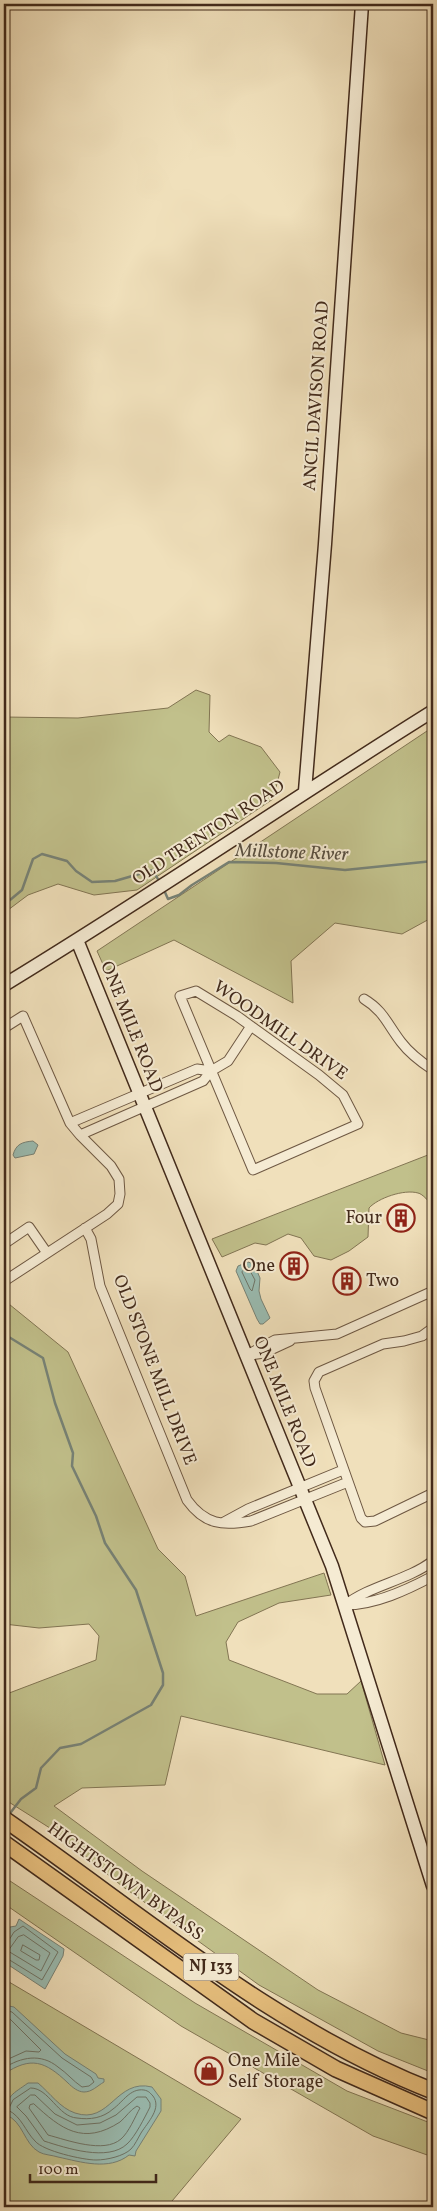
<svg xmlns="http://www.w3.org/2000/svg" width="437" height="2211" font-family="Vollkorn,serif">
<rect width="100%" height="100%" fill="#f0e0bb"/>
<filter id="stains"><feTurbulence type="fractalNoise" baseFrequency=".004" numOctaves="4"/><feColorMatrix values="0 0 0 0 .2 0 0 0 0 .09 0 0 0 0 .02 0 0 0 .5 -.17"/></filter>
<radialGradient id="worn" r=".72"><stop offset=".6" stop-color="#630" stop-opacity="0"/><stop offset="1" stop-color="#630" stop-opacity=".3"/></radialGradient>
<path fill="#c1c08b" stroke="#827553" d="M196 690 210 695 209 732 219 742 229 735 261 747 280 772 273 799 137 890 94 895 58 884 28 895 4 913V717L78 718 168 708Z
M433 727V917L402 934 335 923 291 961 293 1003 174 940 106 971 97 951Z
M433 1153V1206C429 1202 423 1194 418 1193 404 1189 378 1198 369 1208L368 1237 349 1251 331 1260 314 1256 301 1238 288 1234 266 1245 255 1243 222 1257 212 1239Z
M4 1300 68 1352 158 1549 185 1576 196 1616 324 1573 331 1595 279 1603 238 1622 226 1642 229 1660 317 1694H347L361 1681 385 1765 181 1716 165 1785 82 1788 54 1806 142 1871 318 1990 401 2033 433 2041V2073L378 2051 259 1985 122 1886 53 1830 4 1799V1695L96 1660 99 1636 89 1624 39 1628 4 1624Z
M4 1877 195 2003 347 2091 433 2124V2157L373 2136 181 2026 6 1905 4 1909Z
M4 1979 241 2119 167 2207H4Z"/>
<path fill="#9abdb3" stroke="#778276" d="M33 1141 38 1145 34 1154 15 1158 13 1155C16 1144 22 1142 33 1141Z
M248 1262 254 1264 260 1278 259 1291 261 1299 270 1318 263 1324H260L257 1319 236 1271 238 1266Z
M19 1919 64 1949 63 1956 45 1989 4 1962V1941L10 1927 16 1926Z
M4 2005 14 2007 65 2054 96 2074 98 2078 104 2079V2082C97 2086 92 2092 84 2092 78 2092 72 2087 68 2083 45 2061 31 2056 4 2074Z
M28 2083H38C50 2093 60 2108 75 2113 110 2125 116 2078 152 2087L161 2099V2111L136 2151 135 2156 129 2155C109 2171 81 2162 58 2157 52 2155 44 2155 39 2152 24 2144 23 2121 6 2115 6 2095 13 2094 28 2083Z"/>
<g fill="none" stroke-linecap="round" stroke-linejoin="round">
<path stroke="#6e7467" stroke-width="1" d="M248 1267 255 1280 252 1291 250 1289 242 1272Z
M24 1935 50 1953 41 1971 8 1951 18 1937Z
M4 1942 9 1940 14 1932 23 1926 58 1952 42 1980 8 1959 4 1958
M23 1945 40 1955 39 1960H36L21 1951Z
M4 2010 12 2012 62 2058 91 2077 94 2082 89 2086 82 2087C73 2081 67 2073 58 2067 41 2053 21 2057 4 2068
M4 2017 9 2018 41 2050 39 2052 26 2051 4 2061
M31 2088C49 2088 58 2117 77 2118 90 2120 103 2118 113 2109 123 2102 130 2088 144 2090 149 2091 150 2093 153 2096 162 2108 148 2122 141 2133 138 2138 135 2145 131 2149 124 2156 107 2160 96 2160 83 2160 43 2151 35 2141 25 2131 22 2117 8 2110L13 2100Z
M31 2095H35L55 2114 77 2125 100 2123 116 2115 137 2097H146L150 2103V2107C145 2117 135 2137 127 2144 108 2162 66 2148 44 2141L26 2116 17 2107Z
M34 2104C61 2129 83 2146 120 2122 126 2117 130 2110 137 2106L140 2108C135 2117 129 2132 121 2139 104 2154 67 2140 48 2135L29 2108 30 2105Z"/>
<path stroke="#778276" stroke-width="2.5" d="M164 890 168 899 179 895 192 885 229 862 276 863 345 870 433 861
M4 900H10L22 890 33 859 42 854 67 861 76 871 92 882 115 881 153 870 160 883
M4 1334 43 1358 55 1403 73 1453 72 1466 96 1516 105 1543 136 1590 163 1673V1685L151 1705 81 1744 60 1748 41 1768 36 1788 21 1799 11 1812"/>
<g stroke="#6e5843" stroke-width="11">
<path id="street" d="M196 991 237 1016 319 1075 343 1095 358 1124 253 1170 180 996Z
M364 999C384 1011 387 1024 401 1042 410 1054 421 1062 433 1070
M4 1028 23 1016 70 1123 80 1135 111 1166 119 1179 120 1194 118 1204 107 1214 6 1280 4 1276
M70 1123 197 1069 211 1071
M80 1135 203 1081 211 1071 228 1061 251 1026
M85 1228 91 1239 100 1286 187 1500C205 1525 223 1526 251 1521L348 1482
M4 1244 29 1227 47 1253
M433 1328 422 1336 404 1341 383 1344 319 1372 314 1381 315 1388 361 1518 365 1522 375 1521 433 1493
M247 1355 275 1340 337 1334 433 1291
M251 1355 264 1353 290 1341
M224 1522 248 1509 343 1470
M345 1605C371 1585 406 1581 433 1561
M345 1605C375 1605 407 1590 433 1576"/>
</g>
<g stroke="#422a1b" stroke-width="15">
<path id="secondary" d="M305 791 325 544 362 4
M77 940 332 1566 433 1886
M4 985C149 897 289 801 433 711"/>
</g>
<g stroke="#422a1b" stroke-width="18">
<path id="highway" d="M4 1819C143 1915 274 2029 433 2091
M4 1843 253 2021 336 2069 433 2112"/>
</g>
<use href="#street" stroke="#f5ebd3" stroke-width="9"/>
<use href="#secondary" stroke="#f5ebd3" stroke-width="12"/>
<use href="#highway" stroke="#e8c07e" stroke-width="15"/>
</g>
<defs>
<g id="building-ring" transform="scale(1.4375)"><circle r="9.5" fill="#f5ebd3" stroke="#8f2418" stroke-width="1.5"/><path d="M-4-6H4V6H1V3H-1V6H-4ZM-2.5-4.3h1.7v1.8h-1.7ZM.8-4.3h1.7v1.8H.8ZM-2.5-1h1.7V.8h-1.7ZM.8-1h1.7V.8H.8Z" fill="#8f2418"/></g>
<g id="shop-ring" transform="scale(1.4375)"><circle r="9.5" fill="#f5ebd3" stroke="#8f2418" stroke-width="1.5"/><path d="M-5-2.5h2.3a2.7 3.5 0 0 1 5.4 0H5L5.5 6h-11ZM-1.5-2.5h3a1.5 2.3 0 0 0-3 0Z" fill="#8f2418"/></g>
</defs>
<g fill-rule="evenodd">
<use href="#building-ring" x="401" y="1218"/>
<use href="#building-ring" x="294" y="1266"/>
<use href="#building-ring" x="347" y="1281"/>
<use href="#shop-ring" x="209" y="2071"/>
</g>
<g text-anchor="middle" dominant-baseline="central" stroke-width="4" stroke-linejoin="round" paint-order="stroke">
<rect fill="#f5ebd3" stroke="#786452" stroke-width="1" x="183.5" y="1953.5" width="55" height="27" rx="4"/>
<g font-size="16" font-weight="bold" fill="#422a1b">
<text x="211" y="1967">NJ 133</text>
</g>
<g font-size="18" fill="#422a1b" stroke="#f5ebd3">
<text transform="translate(317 396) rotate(-86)">ANCIL DAVISON ROAD</text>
<text transform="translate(209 833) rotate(-33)">OLD TRENTON ROAD</text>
<text transform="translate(131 1027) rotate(68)">ONE MILE ROAD</text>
<text transform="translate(280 1031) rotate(35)">WOODMILL DRIVE</text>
<text transform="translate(154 1370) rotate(69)">OLD STONE MILL DRIVE</text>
<text transform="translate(284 1402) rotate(68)">ONE MILE ROAD</text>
<text transform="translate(125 1882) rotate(36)">HIGHTSTOWN BYPASS</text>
</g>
<g font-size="18" fill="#422a1b" stroke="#f5ebd3" text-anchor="end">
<text x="382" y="1218">Four</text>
<text x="275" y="1266">One</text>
<text x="366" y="1281" text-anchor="start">Two</text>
<text x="228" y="2061" text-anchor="start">One Mile<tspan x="228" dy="21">Self Storage</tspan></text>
</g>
<g font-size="19" font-style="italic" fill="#584f41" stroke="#f5ebd3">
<text transform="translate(292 853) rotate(2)">Millstone River</text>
</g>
</g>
<rect width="437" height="2211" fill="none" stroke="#f0e0bb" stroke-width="20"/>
<rect x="5" y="5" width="427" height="2201" fill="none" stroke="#422a1b" stroke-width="2.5"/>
<rect x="10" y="10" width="417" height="2191" fill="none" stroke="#422a1b"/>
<path d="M30 2174v8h126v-8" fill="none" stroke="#422a1b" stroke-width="2.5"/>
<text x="38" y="2174" font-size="15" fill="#422a1b" stroke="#f5ebd3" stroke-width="4" paint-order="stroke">100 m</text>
<rect width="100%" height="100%" filter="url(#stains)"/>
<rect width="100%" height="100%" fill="url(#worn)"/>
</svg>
